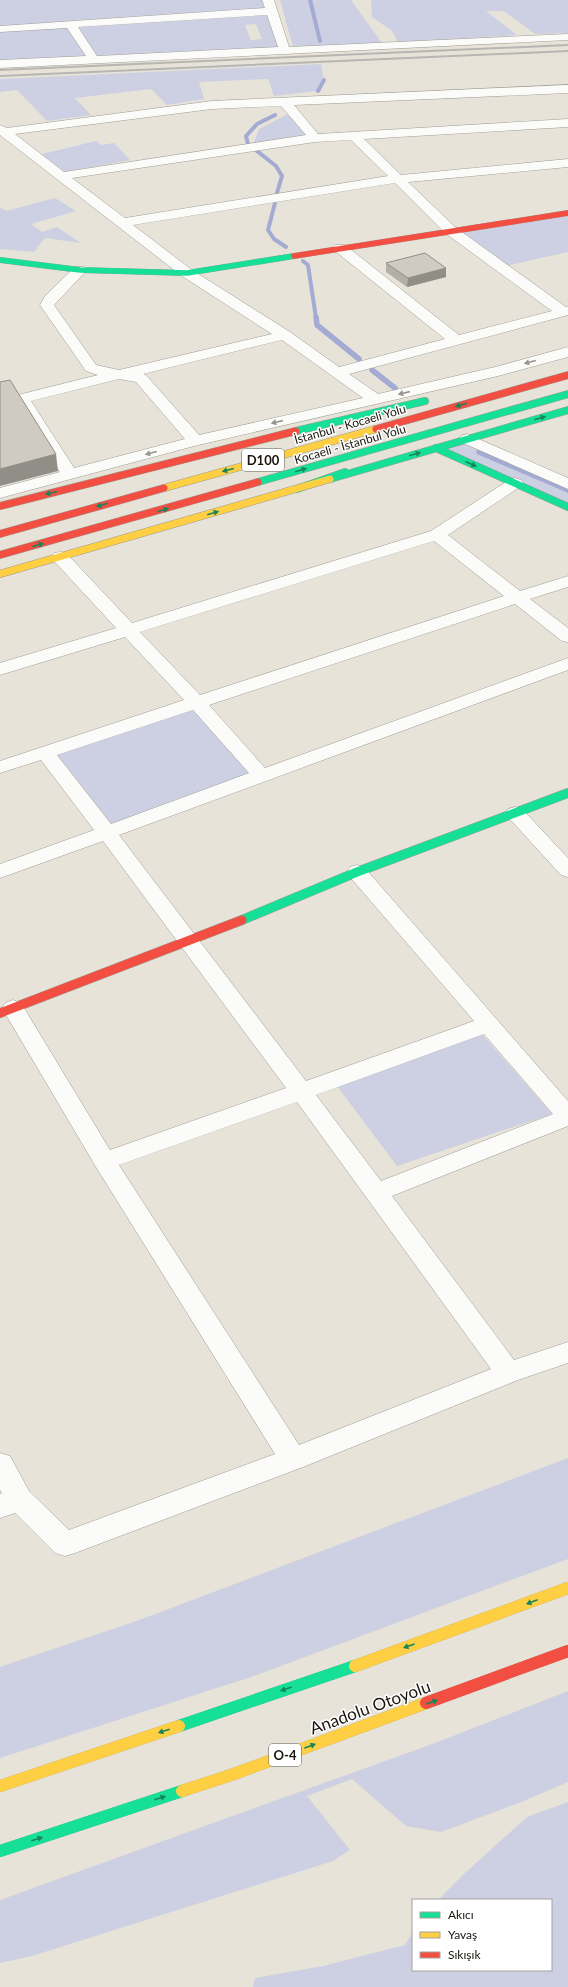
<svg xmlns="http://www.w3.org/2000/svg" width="568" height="1987" font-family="Lato,sans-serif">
<rect width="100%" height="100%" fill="#e7e3d8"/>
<path fill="#cdd0e2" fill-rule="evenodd" d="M0 0H268L285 51 0 64ZM256 24 262 39 251 40 245 25Z
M280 0H315L317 6 316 0H351L382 43 293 47Z
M371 0H568V33L535 34 504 11H486L517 35 398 42 392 31 372 17Z
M321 64 324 80 318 91 274 96 268 79 199 82 204 99 167 105 151 89 75 98 91 115 47 121 17 90 0 92V79Z
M290 113 311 137 253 145 259 129Z
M96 141 101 145 114 143 130 160 65 172 42 154Z
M55 198 76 211 31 224 42 232 57 227 81 243 45 238 34 252 0 249V207L6 211Z
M568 216V252L501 267 450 230Z
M467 439 568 484V507L436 448Z
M198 704 262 776 105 833 46 753Z
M481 1033 552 1114 397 1166 337 1086Z
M568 1458V1559L251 1677 0 1758V1667L142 1619Z
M568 1691V1782L519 1803 441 1832 406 1826 352 1779 307 1796 350 1850 333 1861 32 1956 0 1963V1900L435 1743Z
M568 1802V1987H253L255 1978 323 1966 405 1945 413 1931V1970H551V1900H438L465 1873 527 1817Z"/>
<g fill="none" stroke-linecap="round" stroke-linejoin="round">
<path stroke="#a4abd3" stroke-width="4" d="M310 0 320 41
M318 91 324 80
M248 144 246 136 257 124 275 115
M257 151 276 166 282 176 277 193
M275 203 268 230 274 239 286 247
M303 261 308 265 316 318"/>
<path stroke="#a4abd3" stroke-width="5.5" d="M316 317 317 325 359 359
M372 370 395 388
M479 452 568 490"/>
<g stroke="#9e9b93" stroke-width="1">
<path id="street" d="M262 0H274L289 47 568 34V40L0 68V60L86 56 67 28 0 32V26L265 8ZM267 15 278 47 97 56 78 27Z
M568 85V93L294 105 318 134 568 119V127L364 139 401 175 568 159V167L408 182 455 227 566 307H568V315L349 374 378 394 495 367 568 347V357L498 376 198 445 0 498V488L60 472 16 403 15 398 18 395 98 375 86 371 40 305 45 296 75 267H85L87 270 54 305 96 365 119 370 272 334 182 276 0 135V125L7 128 212 101ZM281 106 306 135 64 172 15 134 212 109ZM351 140 388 176 125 218 72 178 315 142ZM395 183 445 233 552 311 459 335 345 245H335L333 248 335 251 445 339 339 367 290 332 192 270 133 225ZM282 340 363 398 199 435 146 375 143 374ZM119 379 136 382 185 439 74 468 31 401Z
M467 434 568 478V489L461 442 459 439 461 436Z
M515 478 521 480 523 483 521 486 448 535 520 591 568 576V587L530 599 568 628V642L562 641 515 604 209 705 265 768 568 658V670L119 835 306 1081 474 1021 350 877 347 872 350 867 357 865 364 867 568 1101V1126L392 1196 514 1360 568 1342V1363L518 1380 303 1467 75 1553 65 1556 55 1553 15 1513 0 1518V1494L2 1493 0 1490V1453L10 1456 29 1491 69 1530 275 1454 96 1167 2 1008 5 1003 13 1000 21 1003 110 1150 286 1088 103 841 0 878V864L94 830 41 760 0 773V761L184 700 125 637 0 675V663L116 628 54 561 51 557 54 553 60 552 66 553 132 623 431 531 509 480ZM434 541 504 596 200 695 140 632ZM193 710 249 773 111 824 57 755ZM484 1034 553 1114 381 1181 316 1095ZM297 1102 491 1369 299 1445 119 1165Z
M515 807 522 809 568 858V877L561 875 508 817 505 813 508 809Z"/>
</g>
<g stroke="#9e9b93" stroke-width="6">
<path id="fast-far3" d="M0 260 80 270 187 273 294 256"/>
</g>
<g stroke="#9e9b93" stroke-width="8">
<path id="fast-far2" d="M296 431 425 401
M436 448 568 507
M330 479 568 410
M258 482 568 394
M297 489 345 472"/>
</g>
<g stroke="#9e9b93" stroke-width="10">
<path id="fast-far1" d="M242 920 357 872 568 793"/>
</g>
<g stroke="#9e9b93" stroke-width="12">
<path id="fast" d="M179 1726 355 1666
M0 1851 182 1791"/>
</g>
<g stroke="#9e9b93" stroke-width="8">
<path id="slow-far1" d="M164 488 376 429
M0 574 330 479"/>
</g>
<g stroke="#9e9b93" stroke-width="12">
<path id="slow" d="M355 1666 568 1588
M0 1786 179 1726
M182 1791 234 1774 426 1703"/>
</g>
<g stroke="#9e9b93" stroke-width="6">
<path id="jam-far3" d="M294 256 568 213"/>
</g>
<g stroke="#9e9b93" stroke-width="8">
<path id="jam-far2" d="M376 429 568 375
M0 506 296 431
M0 534 164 488
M0 555 258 482"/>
</g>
<g stroke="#9e9b93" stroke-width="10">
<path id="jam-far1" d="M0 1013 242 920"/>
</g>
<g stroke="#9e9b93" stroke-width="12">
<path id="jam" d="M426 1703 568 1651"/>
</g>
<use href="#street" fill="#fbfbf9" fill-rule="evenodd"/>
<use href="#fast-far3" stroke="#16e098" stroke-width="5.5"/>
<use href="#fast-far2" stroke="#16e098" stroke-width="7"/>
<use href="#fast-far1" stroke="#16e098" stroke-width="9"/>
<use href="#fast" stroke="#16e098" stroke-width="12"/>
<use href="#slow-far1" stroke="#ffcf43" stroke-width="7"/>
<use href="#slow" stroke="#ffcf43" stroke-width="12"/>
<use href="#jam-far3" stroke="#f24e42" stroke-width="5.5"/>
<use href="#jam-far2" stroke="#f24e42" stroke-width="7"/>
<use href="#jam-far1" stroke="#f24e42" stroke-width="9"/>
<use href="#jam" stroke="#f24e42" stroke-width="12"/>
<path stroke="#b7b6b3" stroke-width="2" d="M0 70 568 45
M0 76 568 51"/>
</g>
<path fill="#b2afa8" d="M386 263 446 268V277L407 287 386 272Z"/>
<path fill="#918e88" d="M446 268V277L407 287 408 278Z
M56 454 58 471 0 486V469Z"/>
<path fill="#cfcbc3" stroke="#918e88" d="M425 253 446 268 408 278 386 263Z
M10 380 56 454 0 469V382Z"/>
<defs><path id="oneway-solid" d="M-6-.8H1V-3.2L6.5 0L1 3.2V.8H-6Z"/></defs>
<g fill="#959490">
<use href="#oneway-solid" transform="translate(530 362) rotate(165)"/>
<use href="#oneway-solid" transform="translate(404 393) rotate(167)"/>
<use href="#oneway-solid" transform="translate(277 422) rotate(167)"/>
<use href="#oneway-solid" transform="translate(151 453) rotate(165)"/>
</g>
<g fill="#17855a">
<use href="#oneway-solid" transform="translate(461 405) rotate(164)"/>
<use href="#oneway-solid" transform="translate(540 418) rotate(-16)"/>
<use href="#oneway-solid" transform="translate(415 454) rotate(-16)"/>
<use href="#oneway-solid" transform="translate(471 464) rotate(24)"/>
<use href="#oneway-solid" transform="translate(228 470) rotate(165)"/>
<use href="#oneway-solid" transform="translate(301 470) rotate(-16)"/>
<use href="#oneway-solid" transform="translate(51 493) rotate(166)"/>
<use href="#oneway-solid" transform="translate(102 505) rotate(164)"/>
<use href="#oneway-solid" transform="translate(163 510) rotate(-16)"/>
<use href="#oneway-solid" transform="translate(213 513) rotate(-16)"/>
<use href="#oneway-solid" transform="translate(38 545) rotate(-16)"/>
<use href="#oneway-solid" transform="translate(532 1602) rotate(159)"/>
<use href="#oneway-solid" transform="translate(409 1646) rotate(161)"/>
<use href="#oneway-solid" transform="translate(286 1689) rotate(161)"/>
<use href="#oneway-solid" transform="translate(432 1702) rotate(-20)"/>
<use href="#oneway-solid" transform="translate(164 1731) rotate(162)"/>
<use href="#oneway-solid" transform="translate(310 1746) rotate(-20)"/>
<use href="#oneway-solid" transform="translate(160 1798) rotate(-18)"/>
<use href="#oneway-solid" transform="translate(37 1839) rotate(-18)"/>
</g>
<g text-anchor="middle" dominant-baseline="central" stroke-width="3" stroke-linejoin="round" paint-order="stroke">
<g font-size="12" fill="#19160f" stroke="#fff">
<text transform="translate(350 424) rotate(-16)">İstanbul - Kocaeli Yolu</text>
<text transform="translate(350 444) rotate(-16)">Kocaeli - İstanbul Yolu</text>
</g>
<g fill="#fff" stroke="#5e5c57" stroke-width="1">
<rect x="242" y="449" width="42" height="22" rx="3"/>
<rect x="269" y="1744" width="32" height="22" rx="3"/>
</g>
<g font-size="13" font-weight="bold" fill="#19160f">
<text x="263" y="460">D100</text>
<text x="285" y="1755">O-4</text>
</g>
<g font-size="17" fill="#19160f" stroke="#fff">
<text transform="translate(370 1707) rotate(-20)">Anadolu Otoyolu</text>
</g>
</g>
<rect x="412" y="1899" width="140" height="72" fill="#ffffff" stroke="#a3a29f"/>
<rect x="420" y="1912" width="20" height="6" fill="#16e098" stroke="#a3a29f"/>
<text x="448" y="1919" font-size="12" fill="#19160f">Akıcı</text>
<rect x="420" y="1932" width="20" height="6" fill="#ffcf43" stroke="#a3a29f"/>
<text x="448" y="1939" font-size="12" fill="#19160f">Yavaş</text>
<rect x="420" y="1952" width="20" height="6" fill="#f24e42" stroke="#a3a29f"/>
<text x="448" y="1959" font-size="12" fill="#19160f">Sıkışık</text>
</svg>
